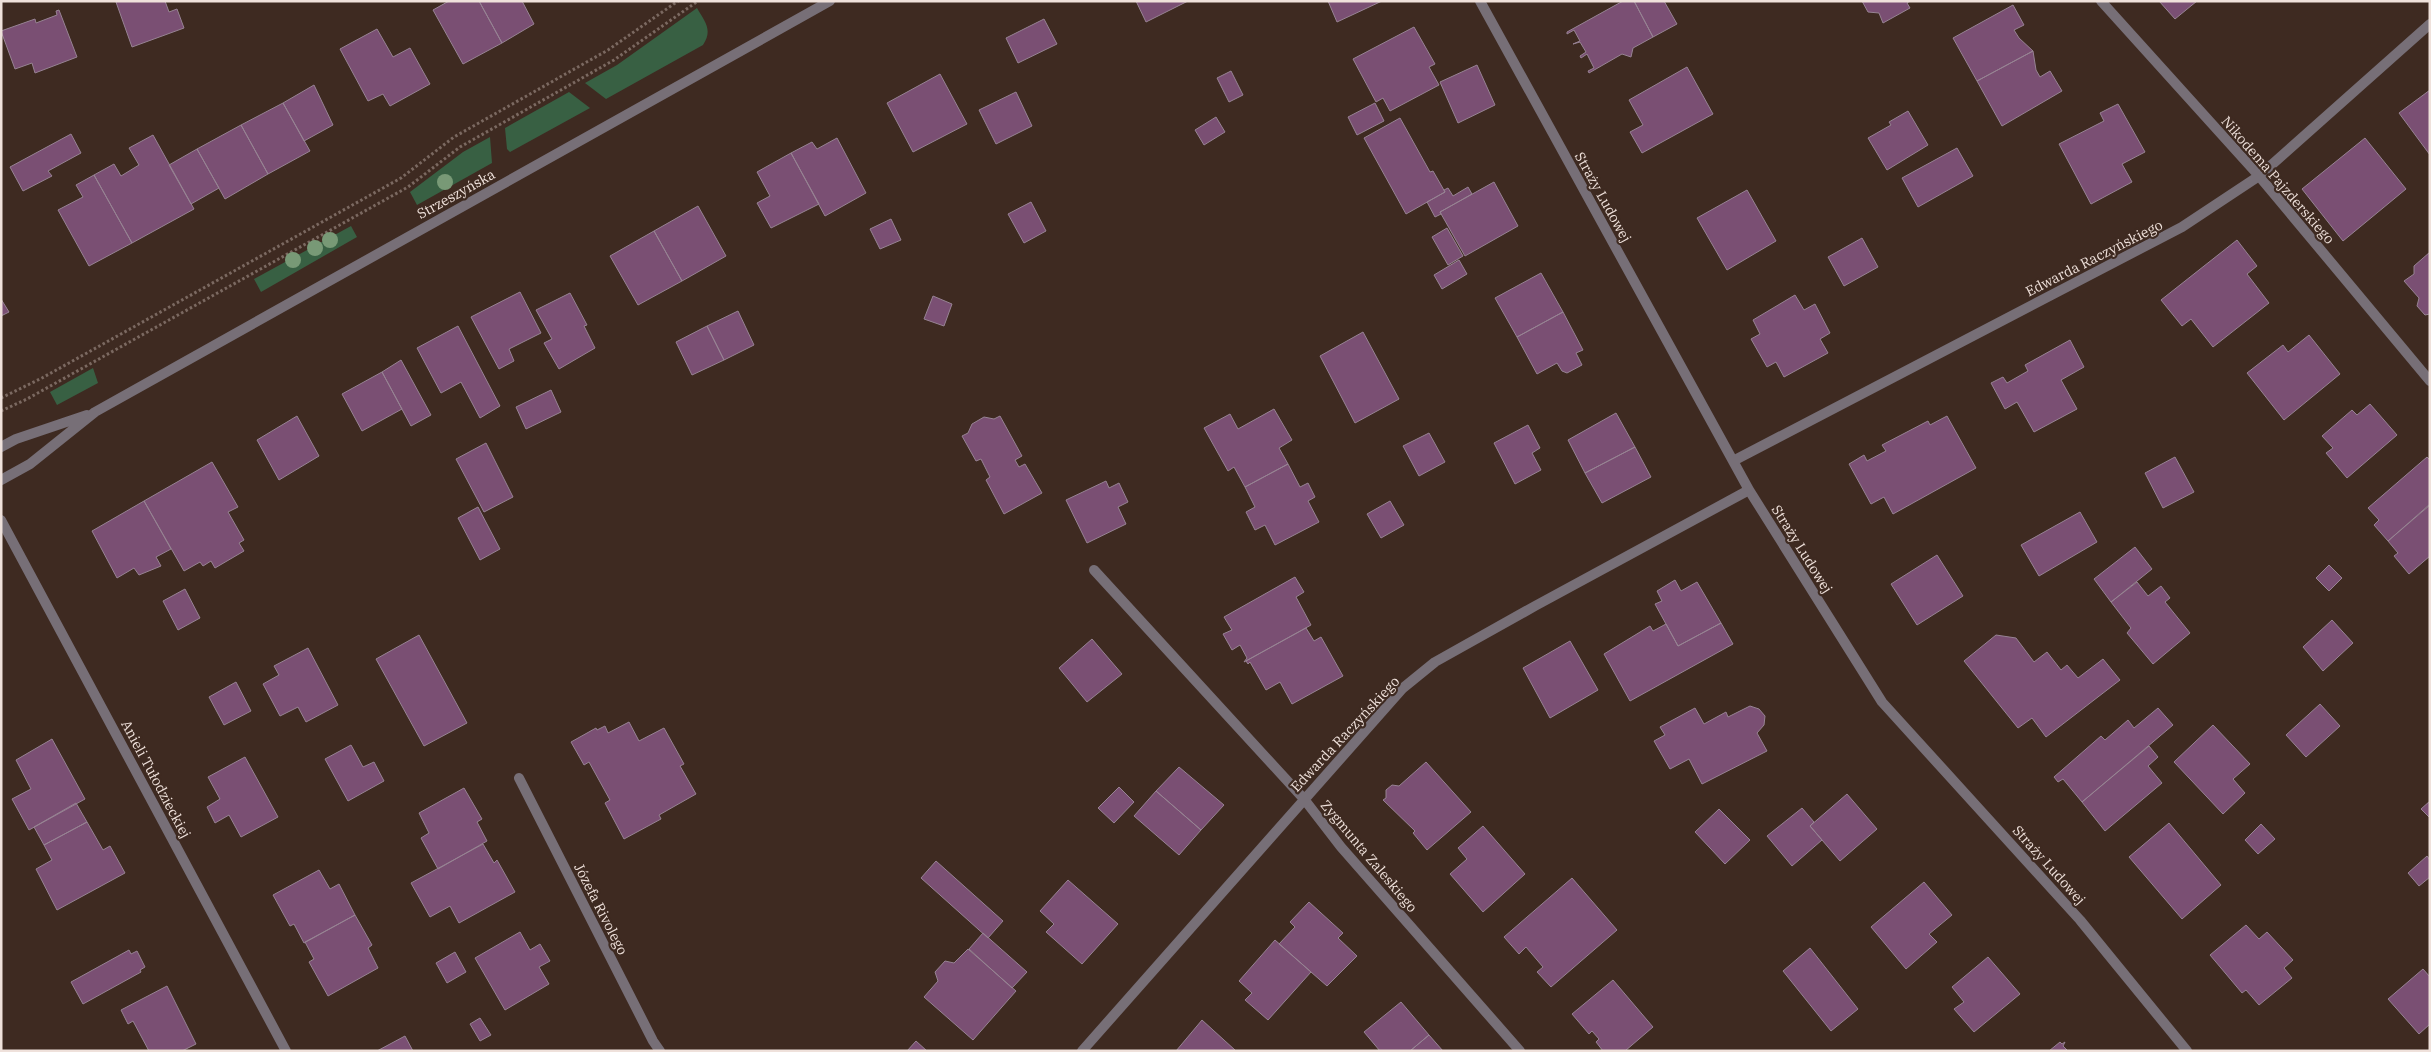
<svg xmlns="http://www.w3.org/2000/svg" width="2431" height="1052" font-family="'IBM Plex Serif',serif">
<rect width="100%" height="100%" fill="#3e2a21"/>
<path fill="#386043" d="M697 8C705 22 713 30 703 45L606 99 585 83 617 65Z
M569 92 590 108 510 152 507 149 505 128Z
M490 137 492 163 417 205 410 192 463 152Z
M351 226 357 237 261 292 254 279Z
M93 368 98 383 57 405 50 392Z"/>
<path fill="#7a4f73" stroke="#978393" d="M119 1H165L169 12 177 9 184 28 132 47 116 2Z
M449 1H479L502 43 463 64 433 10Z
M479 1H522L534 24 502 43Z
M1136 1H1188L1146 22Z
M1328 1H1382L1337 22Z
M1623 1H1634L1653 37 1633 48 1631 57 1622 54 1589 73 1588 71 1594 68 1587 54 1581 58 1580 56 1586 52 1580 42 1573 44 1580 41 1574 30 1567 34V32Z
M1634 1H1664L1677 24 1653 37Z
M1862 1H1910L1907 3 1910 8 1883 23 1879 13 1868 12Z
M2159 1H2197L2175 19Z
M2013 5 2024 25 2014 30 2019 38 2033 51 1977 81 1953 38Z
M59 10 77 57 35 73 32 63 15 69 1 31 35 19 36 23 57 15 56 11Z
M1044 19 1057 44 1018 63 1006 38Z
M1414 27 1435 64 1429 67 1439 85 1390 111 1383 98 1376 102 1353 59Z
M377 29 393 57 410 48 430 84 390 106 383 94 368 101 340 49Z
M2033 51 2036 70 2040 77 2050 71 2062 91 2002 126 1977 81Z
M1477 65 1495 105 1458 123 1440 82Z
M1687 67 1713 114 1642 153 1630 132 1643 125 1629 100Z
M1231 71 1243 95 1229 102 1217 78Z
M940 74 967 124 913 152 887 103Z
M314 85 333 125 304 141 283 103Z
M2430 90V155L2399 113Z
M1016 92 1032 126 996 144 979 110Z
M283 103 310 151 268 174 241 125Z
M1375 103 1384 121 1357 135 1348 117Z
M2118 104 2145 152 2122 164 2132 182 2091 204 2059 144 2104 121 2100 113Z
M1908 111 1928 145 1887 170 1868 138 1891 125 1889 122Z
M1216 117 1225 132 1204 145 1195 130Z
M1400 118 1430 172 1433 171 1445 192 1406 214 1364 138Z
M241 125 268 174 225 199 197 149Z
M71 134 81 153 48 171 52 176 23 191 10 167Z
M153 135 194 209 132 243 94 175 114 164 121 176 139 165 129 148Z
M837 138 866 193 825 216 791 153 812 142 817 149Z
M2365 138 2406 189 2343 241 2302 189Z
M1957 148 1973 176 1918 207 1902 178Z
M197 149 219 188 191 204 169 165Z
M791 153 819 204 771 228 757 203 770 196 757 172Z
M94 175 132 243 89 266 58 210 83 197 76 185Z
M1494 182 1518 226 1465 256 1440 212Z
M1468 187 1472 194 1440 212 1441 214 1435 217 1427 202 1445 192 1444 190 1448 188 1453 196Z
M1747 190 1776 241 1727 270 1697 218Z
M1031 202 1046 231 1024 243 1008 214Z
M698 206 726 256 682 281 654 231Z
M891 219 901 240 880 249 870 229Z
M1447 228 1463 256 1448 265 1432 237Z
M654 231 682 281 638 305 610 256Z
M1862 238 1878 267 1844 286 1828 257Z
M2237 240 2257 266 2247 274 2269 303 2213 347 2191 319 2182 326 2161 300Z
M2430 252V314L2425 315 2417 306 2419 298 2404 281 2414 274V266Z
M1459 260 1467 274 1442 289 1434 275Z
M1541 273 1563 312 1517 337 1495 298Z
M520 292 541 333 509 349 514 361 499 369 471 317Z
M570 293 587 325 584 326 595 348 559 369 544 343 552 339 536 310Z
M1795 295 1804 310 1815 304 1830 333 1820 339 1828 353 1784 377 1776 362 1767 367 1751 339 1760 334 1753 320Z
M933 296 952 304 944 326 924 319Z
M1 299 9 312 1 316Z
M738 311 754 345 724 360 707 326Z
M1563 312 1583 350 1576 353 1582 365 1567 373 1562 371 1557 363 1537 374 1517 337Z
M458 326 500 406 480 418 461 382 441 393 417 348Z
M707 326 724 360 692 375 676 342Z
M1363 332 1399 399 1355 423 1320 356Z
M2309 335 2340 374 2284 420 2247 373 2283 345 2288 352Z
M2070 340 2084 367 2061 380 2077 409 2034 432 2017 402 2005 409 1991 383 2003 377 2007 383 2028 371 2025 365Z
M401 360 431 415 411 426 382 372Z
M382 372 402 409 362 431 342 394Z
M551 390 561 412 526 429 516 407Z
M2370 404 2397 435 2347 478 2326 453 2333 448 2322 436 2352 410 2357 415Z
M1274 409 1292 440 1279 448 1288 464 1245 487 1234 467 1228 471 1204 428 1230 414 1238 429Z
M1616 413 1635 447 1585 473 1568 440Z
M297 416 319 456 279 480 257 440Z
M1000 416 1022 456 1015 460 1019 467 1025 464 1042 493 1004 514 986 480 990 477 981 459 976 461 962 436 968 433 972 424 984 417 994 419Z
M1947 416 1976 468 1893 514 1884 497 1871 504 1849 464 1864 455 1867 461 1886 451 1882 445 1928 421 1930 425Z
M1528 425 1540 448 1532 453 1541 470 1515 484 1494 443Z
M1429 433 1445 462 1419 476 1403 446Z
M486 443 513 497 484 512 456 459Z
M1635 447 1651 477 1602 503 1585 473Z
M2175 457 2194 492 2163 508 2145 473Z
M2427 457 2430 460V504L2388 541 2374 525 2379 520 2368 508Z
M212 462 238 507 228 512 244 540 239 543 244 551 215 568 211 561 203 566 200 562 184 571 144 501Z
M1288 464 1300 487 1308 483 1315 497 1308 501 1319 522 1275 545 1265 525 1255 530 1246 512 1255 507 1245 487Z
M1106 481 1109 488 1119 483 1128 502 1118 507 1126 524 1087 543 1066 500Z
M144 501 171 549 156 557 161 566 139 575 134 568 117 578 92 531Z
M1390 501 1404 525 1381 538 1367 514Z
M2430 505V556L2409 574 2394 556 2398 553 2388 541Z
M478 507 500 549 480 560 458 518Z
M2080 512 2097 542 2039 576 2021 545Z
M2135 547 2152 569 2111 602 2094 579Z
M1937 555 1963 596 1917 625 1891 584Z
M2329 565 2342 578 2329 591 2316 578Z
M1295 577 1304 592 1296 597 1311 625 1244 662 1247 658 1240 645 1232 650 1223 634 1232 630 1224 617Z
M1675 580 1681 591 1697 582 1721 623 1678 646 1655 604 1662 601 1657 591Z
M2137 582 2148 596 2161 586 2170 598 2165 602 2190 633 2153 664 2127 633 2131 628 2111 602Z
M185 589 200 618 178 630 163 601Z
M2332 620 2353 643 2323 671 2303 647Z
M1721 623 1733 644 1630 701 1604 654 1650 626 1653 631 1666 624 1678 646Z
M1306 628 1314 641 1321 637 1343 676 1292 704 1280 682 1266 690 1250 662 1248 664 1246 661Z
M419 635 467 723 424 746 376 659Z
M1996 635 2016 638 2034 662 2047 652 2061 670 2067 665 2078 678 2103 659 2120 680 2046 737 2032 718 2018 728 1964 661Z
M1092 639 1122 674 1087 702 1059 668Z
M1570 641 1598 690 1550 718 1523 668Z
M308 648 338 705 306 722 298 707 280 716 263 684 279 675 274 666Z
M236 682 251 711 224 725 209 697Z
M2320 704 2340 726 2306 757 2286 735Z
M1750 706 1759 709 1765 716 1764 725 1757 733 1767 751 1702 784 1689 759 1670 769 1654 741 1665 735 1660 727 1695 708 1704 724 1726 712 1728 717Z
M2158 708 2173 725 2082 802 2063 779 2058 782 2054 777 2101 736 2105 740 2128 720 2134 728Z
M629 722 639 741 664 728 684 764 680 766 696 794 659 815 661 819 624 839 605 803 610 800 589 762 584 765 571 742 596 728 597 730 605 726 608 733Z
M2213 725 2250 764 2233 779 2245 793 2223 814 2174 762Z
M52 739 85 799 29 830 12 799 31 789 16 760Z
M351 745 363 767 374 762 384 781 348 801 325 759Z
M2149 746 2158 757 2148 766 2162 783 2105 831 2082 802Z
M245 757 278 817 241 837 229 815 215 823 207 807 220 799 208 777Z
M1426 762 1471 812 1427 850 1413 833 1415 831 1383 800 1386 798V790L1392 785 1399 786Z
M1179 767 1224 805 1201 830 1156 791Z
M1119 787 1134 802 1114 823 1098 808Z
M464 788 482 819 477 822 487 841 438 869 421 838 429 833 419 813Z
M1156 791 1201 830 1179 855 1134 816Z
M1847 794 1877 829 1840 861 1810 826Z
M2430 801V818L2421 809Z
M76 803 87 822 44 845 34 827Z
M1802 808 1814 822 1810 826 1822 840 1792 866 1767 836Z
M1719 809 1750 840 1725 864 1695 832Z
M87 822 103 850 110 846 125 873 57 910 36 869 52 860 44 845Z
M2169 823 2221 885 2182 919 2129 857Z
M2261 824 2275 839 2258 854 2245 840Z
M1483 826 1525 874 1483 912 1450 874 1467 859 1458 848Z
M483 844 494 863 497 860 515 892 459 923 450 906 430 917 411 883Z
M2427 856 2430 860V877L2419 886 2408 873Z
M936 861 1003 921 988 938 921 878Z
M319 870 330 889 339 884 355 915 304 943 294 924 290 926 273 895Z
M1572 878 1617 930 1551 987 1537 972 1543 967 1526 947 1519 954 1504 937Z
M1068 880 1118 924 1082 964 1046 932 1054 924 1040 911Z
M1924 882 1952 915 1929 934 1937 942 1906 969 1871 927Z
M1309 902 1343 933 1338 938 1357 956 1327 986 1279 944 1295 927 1290 922Z
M355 915 372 945 368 948 378 968 328 996 309 962 314 959 305 942Z
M2246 925 2259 939 2267 932 2293 960 2284 968 2292 978 2259 1005 2246 990 2242 993 2210 955Z
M520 932 530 950 540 944 550 961 539 967 549 984 505 1010 475 958Z
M983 933 1027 972 1012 988 969 949Z
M1275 940 1311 972 1268 1020 1245 1000 1252 993 1239 981Z
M1810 948 1858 1009 1831 1031 1783 971Z
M968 949 1016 991 973 1040 924 997 938 981 935 972 945 961 954 963Z
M129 950 131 954 137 951 145 967 140 970 141 972 83 1004 71 982Z
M455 952 466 972 447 983 436 963Z
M1988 957 2020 994 1974 1032 1954 1009 1964 1002 1952 987Z
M2423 969 2430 977V1024L2419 1034 2388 999Z
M1613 980 1653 1027 1625 1051H1603L1596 1042 1599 1039 1592 1031 1589 1034 1572 1014Z
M167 986 196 1044 182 1051H149L133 1021 128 1024 121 1010Z
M1401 1002 1429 1035 1410 1051H1380L1364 1032Z
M480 1018 491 1035 480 1041 470 1024Z
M1202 1020 1235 1050 1234 1051H1176Z
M1429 1035 1443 1051H1410Z
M405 1036 413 1051H377Z
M916 1041 927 1051H907Z
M2060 1042 2062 1044 2065 1042 2063 1046 2068 1051H2049Z"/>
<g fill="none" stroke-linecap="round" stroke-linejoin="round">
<path stroke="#7b6961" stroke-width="3" stroke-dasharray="2.5 2.5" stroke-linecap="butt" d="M1 398 42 378 401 178 454 137 608 50 678 1
M1 411 27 399 408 187 460 147 614 60 698 1"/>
<path stroke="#776f77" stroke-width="10" d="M1480 1 1749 490 1882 702 2080 920 2187 1051
M2101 1 2259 176 2430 381
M1733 461 2182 227 2259 176 2430 24
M1 520 286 1051
M1094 570 1304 799 1341 847 1520 1051
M519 778 653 1041 660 1051
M1082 1051 1403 688 1435 662 1535 606 1749 490"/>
<path stroke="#776f77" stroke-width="10" d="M1 447 16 439 87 415
M1 480 30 464 95 412 830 1"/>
</g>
<g fill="#789976">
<circle cx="445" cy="182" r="8"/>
<circle cx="330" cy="240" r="8"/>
<circle cx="315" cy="248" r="8"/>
<circle cx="293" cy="260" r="8"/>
</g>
<g text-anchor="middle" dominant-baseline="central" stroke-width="4.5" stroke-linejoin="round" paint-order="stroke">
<g font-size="14" fill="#efe1db" stroke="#3e2a21">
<text transform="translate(2278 180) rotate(49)">Nikodema Pajzderskiego</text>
<text transform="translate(456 194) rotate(-29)">Strzeszyńska</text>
<text transform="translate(1603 197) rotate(61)">Straży Ludowej</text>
<text transform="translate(2094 258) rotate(-27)">Edwarda Raczyńskiego</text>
<text transform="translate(1802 549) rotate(58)">Straży Ludowej</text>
<text transform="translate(1345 734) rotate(-47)">Edwarda Raczyńskiego</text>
<text transform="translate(156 779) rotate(62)">Anieli Tułodzieckiej</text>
<text transform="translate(1369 856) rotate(50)">Zygmunta Zaleskiego</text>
<text transform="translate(2049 865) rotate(48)">Straży Ludowej</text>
<text transform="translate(601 909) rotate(63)">Józefa Rivolego</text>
</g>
</g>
<rect width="2431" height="1052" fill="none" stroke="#efe1db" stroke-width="5"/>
</svg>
